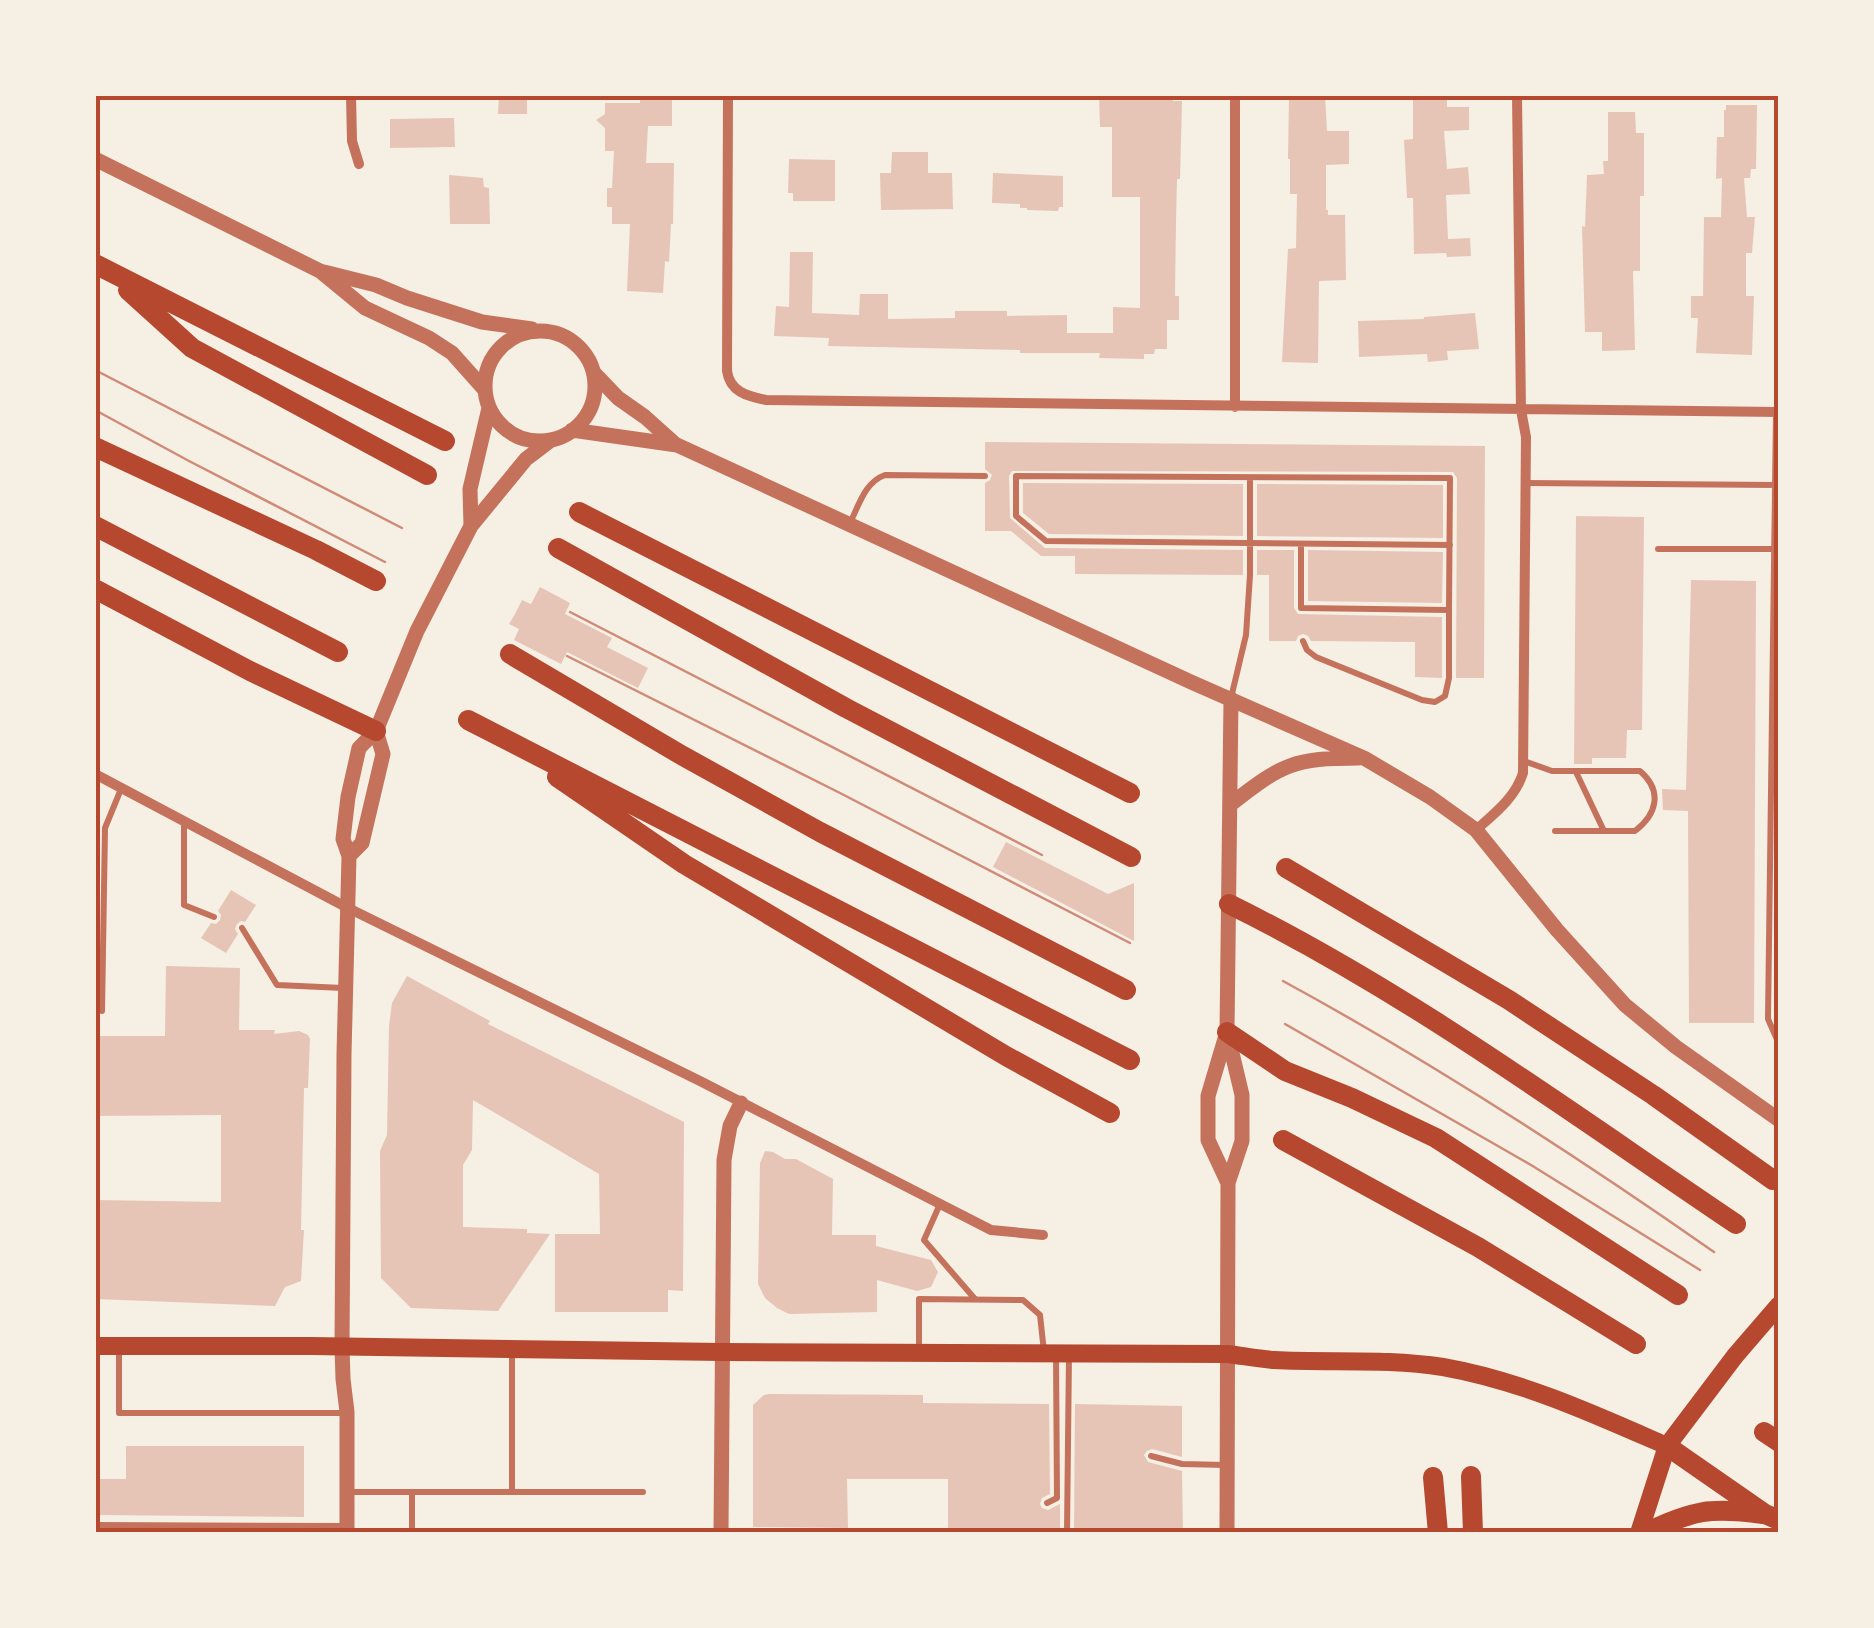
<svg xmlns="http://www.w3.org/2000/svg" width="1874" height="1628" font-family="Roboto,sans-serif">
<rect width="100%" height="100%" fill="#f6efe4"/>
<path fill="#e6c5b7" d="M499 95H527V114H498Z
M1099 95H1172L1173 101H1182L1180 179H1177L1176 222 1175 296H1179V320H1167V349H1155L1154 354H1144V359L1099 358 1100 353H1020V350L828 346 829 338 774 336 776 306 789 307 790 252H813L812 313 859 315 860 294H888V319L955 318V311H1007V316L1067 315V333H1113V307L1140 308V197H1112V127H1100Z
M1289 95H1325L1327 131H1349V164L1326 165V210H1328V215H1345L1346 280 1319 281 1318 363 1282 362 1288 249 1296 248 1297 194H1290V159H1288Z
M1413 95H1447V107H1469V130L1444 131 1447 169 1468 167 1470 194 1446 195 1448 239 1470 238 1471 256 1447 257 1446 253 1414 254 1413 198H1407L1404 140 1413 139Z
M640 97H672V126H648L646 163H674L673 224H671L669 262 665 261 663 293 627 291 630 224H612V207H607V188H612L614 151H605V128L596 120 605 114V103H640Z
M1726 105H1757L1756 169H1751L1750 178H1744L1747 217H1755L1752 253H1746V296H1754L1752 355 1696 353 1698 318H1691V296H1703L1704 217H1721L1722 178 1716 179 1717 137H1724V110H1726Z
M1608 112H1635L1636 133H1644V196H1640V271H1633L1635 350 1602 351V332H1585L1582 226 1585 227 1587 175 1604 174 1603 161H1608Z
M454 118 455 147 390 148V119Z
M892 152H928V173H952L953 209 881 210 880 173H891Z
M789 159 835 160V201H793V193H788Z
M993 173 1063 176V207H1059L1058 211 1027 210V208H1020V204L992 203Z
M449 175 483 178 484 187 489 188 490 224H450Z
M1475 313 1479 349 1447 351 1448 360 1428 362 1427 354 1359 357 1358 321 1424 319V317Z
M985 442 1485 446 1484 678H1456L1457 478 1453 472 1012 471 1009 476 1010 518 1045 548 1243 550V575L1075 574V556H1041L1011 531H985V483L990 480 992 475 985 469Z
M1023 483 1243 484V536L1049 534 1023 513Z
M1257 484 1443 485V538L1257 536Z
M1576 516 1644 517 1642 730H1627L1626 758H1592V764H1574Z
M1257 550H1294V608L1298 614 1442 617V678L1415 677V642L1311 641 1308 636 1303 634 1298 636 1296 641H1269V575H1257Z
M1308 550 1443 552 1442 603 1308 601Z
M1691 580 1756 581 1754 1023H1689L1688 811 1663 810 1662 789 1686 790Z
M540 587 570 603 565 614 612 638 607 647 648 668 638 688 567 652 561 664 514 640 519 629 509 624 515 614 522 600 531 604Z
M1006 842 1108 894 1134 883V941L993 867Z
M231 890 256 905 245 922 241 921 237 924 235 929 238 934 226 953 201 938 211 923 216 924 220 920 221 915 218 911Z
M166 966 240 968 239 1030H275L274 1034 299 1031 308 1035 310 1039 308 1088H304L301 1230H304L301 1281 285 1287 275 1306 95 1299V1200L221 1202V1115L95 1116V1036H165Z
M407 976 490 1021 488 1024 684 1122 683 1291 668 1290V1312H555V1234H600L599 1174 473 1100 472 1150 463 1165V1227L527 1229V1233L550 1234 498 1311 411 1308 381 1278 380 1151 387 1135 389 1026 392 1003Z
M765 1151 773 1152 785 1159H796L833 1179 832 1235H876V1246L931 1260 938 1272 931 1287 917 1291 877 1280V1312L789 1314 777 1308 765 1298 758 1284 760 1163Z
M769 1394 923 1395V1403L1049 1404 1050 1494 1042 1498 1040 1504 1042 1508 1048 1510 1060 1504V1533H948V1479H847L848 1528 753 1527V1405L764 1395Z
M1075 1404 1182 1406V1457L1152 1449 1147 1451 1144 1455 1148 1462 1182 1471 1183 1533H1074Z
M126 1446H304V1517L95 1515V1479H126Z"/>
<g fill="none" stroke-linecap="round" stroke-linejoin="round">
<path stroke="#c5725c" stroke-width="6" d="M1776 413 1768 1019 1779 1044
M1525 483 1776 485
M850 523C859 505 865 482 885 475L985 476
M1301 544V608L1449 610 1450 478 1016 476V516L1046 541 1450 545
M1658 549H1775
M1303 641 1307 650 1316 657 1422 700 1435 702 1445 696 1449 678V610
M1231 698 1246 635 1250 575V478
M1524 761 1552 771H1640C1663 791 1657 814 1635 831H1555
M1576 772 1604 831
M184 822V905L214 917
M242 928 277 985 343 988
M102 1011 105 828 121 789
M940 1204 924 1240 975 1299
M119 1348V1413H346
M919 1348V1299L1023 1300 1040 1315 1044 1352
M1151 1456 1182 1464 1226 1465
M349 1492H643
M412 1492V1533
M512 1492V1350
M1047 1503 1057 1498 1056 1355
M95 1525 346 1526
M1067 1533 1069 1354"/>
<path stroke="#c5725c" stroke-width="10" d="M351 95 352 141 359 164
M728 95 727 371C730 392 747 396 766 400L1779 412
M1235 95V407
M95 774 346 907 700 1081 991 1230 1043 1235
M1476 830C1495 813 1515 798 1523 773L1526 437 1521 410 1517 95"/>
<path stroke="#c5725c" stroke-width="15" d="M95 159 320 271 365 308 429 338 452 353 485 390
M324 272 376 285 407 298 482 322 532 329
M485 386a55 55 0 1 1 110 0a55 55 0 1 1-110 0Z
M594 373 618 398 645 417 674 443
M572 430 677 445 1191 682 1364 758 1430 797 1476 830 1557 930 1625 1005 1676 1047 1779 1120
M471 526 470 489 489 408
M1231 804C1282 764 1294 758 1359 758
M349 856 362 843 383 754 376 731
M1227 1032 1242 1095V1141L1228 1183 1227 1533
M1228 1183 1208 1140V1096L1227 1032 1231 699
M347 1533V1412L343 1379 342 1347 344 1054 349 856 343 839 348 797 359 748 376 731 417 631 471 526 526 459 551 440
M721 1533 724 1160 730 1126 741 1103"/>
<path stroke="#b5482f" stroke-width="18" d="M95 1346H311L722 1352 1228 1354C1244 1356 1259 1359 1274 1360 1331 1363 1386 1358 1443 1367 1522 1381 1594 1414 1667 1446
M1639 1533 1667 1446 1735 1356 1779 1305"/>
<path stroke="#b5482f" stroke-width="20" d="M95 264 445 441
M128 290 192 348 427 475
M95 447 316 550 376 581
M579 512 1130 793
M95 526 338 652
M558 548 846 708 1131 857
M95 589 250 671 376 731
M510 654 683 756 820 832 1126 990
M468 720 1130 1060
M557 777 684 864 1006 1056 1110 1113
M1286 868 1509 1000 1653 1095 1773 1180
M1229 904C1408 992 1571 1113 1736 1224
M1227 1032 1285 1071 1352 1098 1436 1138 1678 1295
M1283 1140 1478 1247 1636 1344
M1764 1432 1779 1442
M1667 1446 1765 1514 1779 1520
M1471 1476 1473 1533
M1433 1477 1438 1533
M1645 1533C1693 1510 1710 1507 1763 1514"/>
<path stroke="#cf8b77" stroke-width="2.5" d="M95 370 402 528
M95 410 189 461 385 562
M570 612 1042 855
M567 656 840 793 1130 943
M1283 981C1432 1062 1575 1155 1714 1252
M1285 1024 1531 1165 1700 1270"/>
</g>
<rect width="1874" height="1628" fill="none" stroke="#f6efe4" stroke-width="195"/>
<rect x="98" y="98" width="1678" height="1432" fill="none" stroke="#b5482f" stroke-width="4"/>
</svg>
